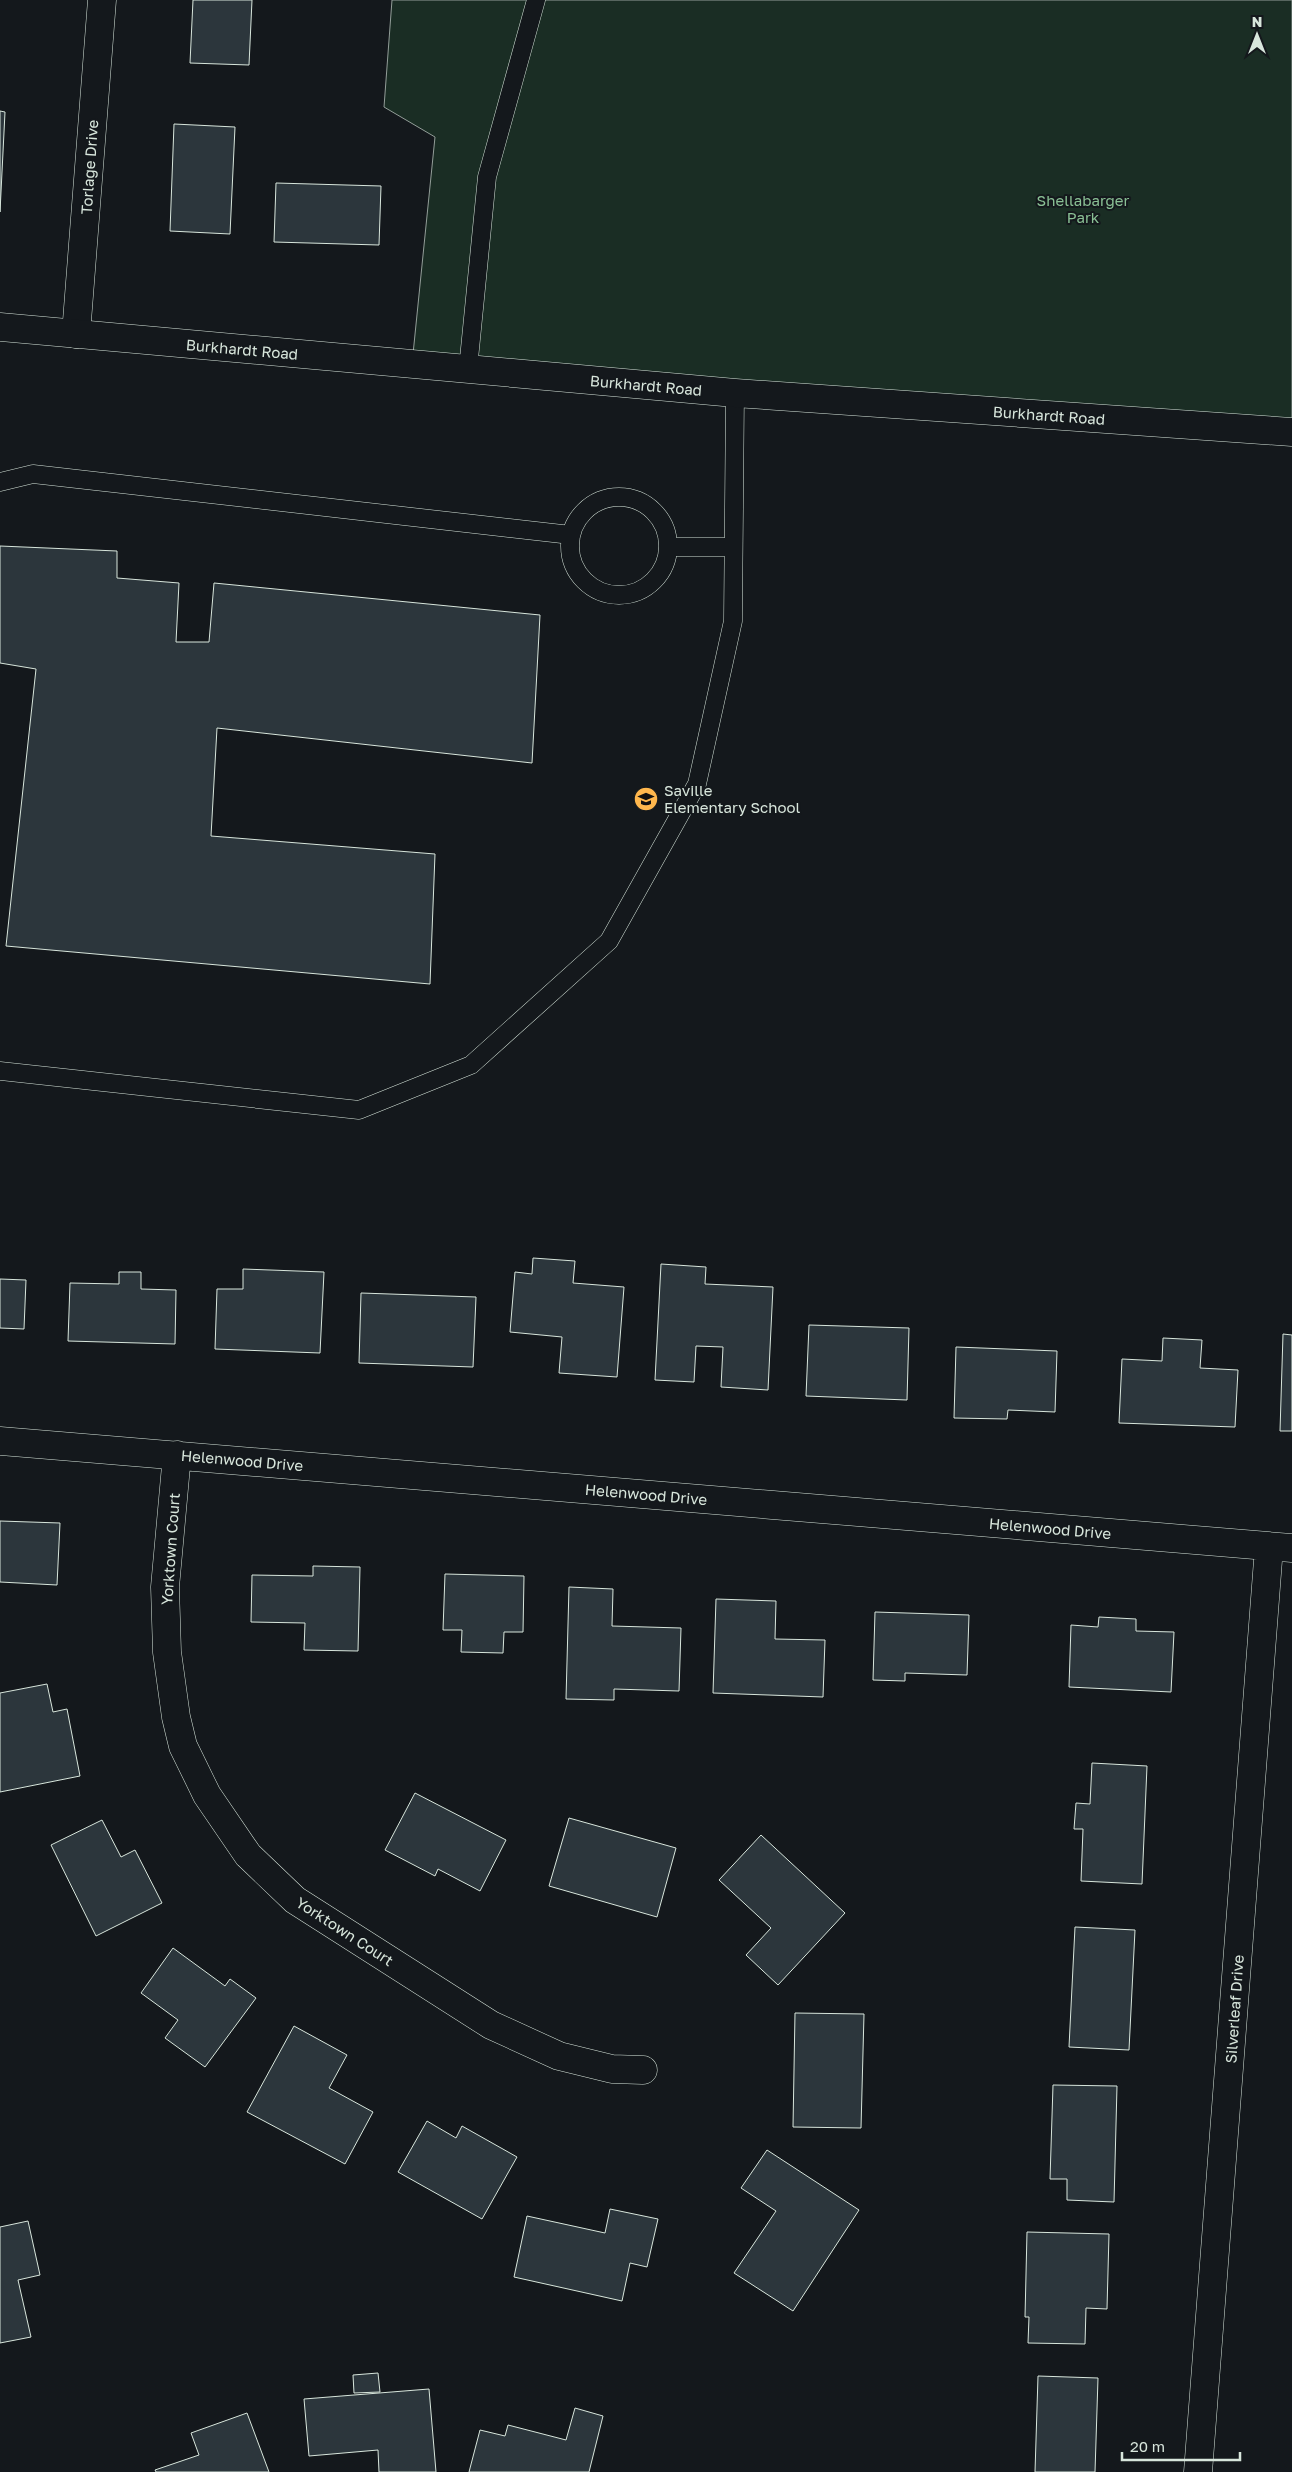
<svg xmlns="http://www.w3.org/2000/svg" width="1292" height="2472" font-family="'Golos Text',sans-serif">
<rect width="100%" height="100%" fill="#14181c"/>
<path fill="#1a2d24" stroke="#939e99" d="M392 0H1292V432L412 364 435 137 384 107Z"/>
<path fill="#2c363c" stroke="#d8e6dc" d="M193 0H252L249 65 190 63Z
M0 111 5 112 0 212Z
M174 124 235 127 230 234 170 231Z
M276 183 381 186 379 245 274 242Z
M0 546 117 551V578L179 583 176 642H209L214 583 540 615 532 763 217 728 211 836 435 854 430 984 6 946 36 669 0 663Z
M533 1258 575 1261 573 1283 624 1287 617 1377 559 1373 562 1337 510 1332 515 1272 532 1274Z
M661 1264 706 1267 705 1284 773 1287 768 1390 721 1387 723 1347 696 1346 694 1382 655 1380Z
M243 1269 324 1272 320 1353 215 1349 217 1289H243Z
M119 1272H141V1289L176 1290 175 1344 68 1341 70 1283 119 1284Z
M0 1279 26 1280 24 1329 0 1328Z
M361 1293 476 1297 473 1367 359 1363Z
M809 1325 909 1328 907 1400 806 1396Z
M1283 1334 1292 1335V1431H1280Z
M1163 1338 1202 1340 1200 1368 1238 1370 1235 1427 1119 1423 1122 1359 1162 1361Z
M956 1347 1057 1351 1055 1412 1008 1410 1007 1419 954 1418Z
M0 1521 60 1523 57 1585 0 1582Z
M313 1566 360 1567 358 1651 304 1650 305 1623 251 1622 252 1575 313 1576Z
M445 1574 524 1576 523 1632H504L503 1653 461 1652 462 1630H443Z
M569 1587 613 1589 612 1626 681 1628 679 1691 614 1689V1700L566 1699Z
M716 1599 776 1601 775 1639 825 1640 823 1697 713 1693Z
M875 1612 969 1615 967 1675 905 1673V1681L873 1680Z
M1099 1617 1136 1619V1631L1174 1632 1171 1692 1069 1687 1071 1625 1098 1627Z
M47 1684 53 1712 67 1709 80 1776 0 1792V1693Z
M1092 1763 1147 1766 1142 1884 1081 1881 1083 1829H1074L1076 1803 1090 1804Z
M415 1793 506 1840 480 1891 438 1869 435 1876 385 1850Z
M569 1818 676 1848 657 1917 549 1886Z
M102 1820 121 1857 135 1850 162 1903 96 1936 51 1845Z
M761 1835 845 1913 778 1985 746 1955 771 1928 719 1880Z
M1075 1927 1135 1930 1129 2050 1069 2047Z
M173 1948 225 1986 230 1979 256 1998 205 2067 165 2038 178 2020 141 1993Z
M795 2013 864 2014 861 2128 793 2127Z
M294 2026 347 2055 329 2088 373 2112 345 2164 247 2112Z
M1053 2085 1117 2086 1114 2202 1067 2200V2179H1050Z
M427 2121 456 2138 462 2126 517 2157 482 2219 398 2172Z
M767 2150 859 2210 793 2311 734 2273 776 2211 741 2188Z
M610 2209 658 2219 647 2267 630 2263 622 2301 514 2277 527 2216 605 2233Z
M28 2221 40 2275 18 2280 31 2337 0 2343V2227Z
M1027 2232 1109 2234 1107 2309 1086 2308 1085 2344 1028 2343 1029 2317H1025Z
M378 2373 380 2392 354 2393 353 2375Z
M1038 2376 1098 2378 1095 2472H1035Z
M429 2389 436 2472H379L378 2450 309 2456 304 2399Z
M575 2408 603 2416 589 2472H469L480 2430 505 2436 508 2425 566 2440Z
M247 2413 269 2472H156L155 2470 199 2455 191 2433Z"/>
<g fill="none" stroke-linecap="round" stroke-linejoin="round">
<g stroke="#d8e6dc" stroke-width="19">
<path id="service" d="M468 369 487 177 536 0
M0 482 33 474 571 535
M570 546a49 49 0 1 1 98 0a49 49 0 1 1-98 0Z
M668 547H733
M0 1071 359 1110 471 1065 609 941 697 784 733 621 735 393"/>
</g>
<g stroke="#d8e6dc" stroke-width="29">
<path id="minor" d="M76 334 102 0
M0 1441 1292 1548
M177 1455 165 1587 167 1652 176 1717 183 1746 207 1795 248 1855 295 1900 491 2025 559 2056 612 2069 643 2070
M1198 2472 1269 1547"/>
</g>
<g stroke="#d8e6dc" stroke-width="29">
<path id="secondary" d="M0 327 735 393 1292 432"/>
</g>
<use href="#service" stroke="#14181c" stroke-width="18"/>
<use href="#minor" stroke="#14181c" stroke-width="28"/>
<use href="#secondary" stroke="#14181c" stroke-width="28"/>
</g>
<defs>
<g id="school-disc" transform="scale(1.25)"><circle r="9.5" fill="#ffb74d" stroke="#14181c"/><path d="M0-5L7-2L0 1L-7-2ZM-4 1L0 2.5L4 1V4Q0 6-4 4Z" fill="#111"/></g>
</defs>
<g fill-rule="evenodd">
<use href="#school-disc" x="646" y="799"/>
</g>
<g text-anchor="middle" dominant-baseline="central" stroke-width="4" stroke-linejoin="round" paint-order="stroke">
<g font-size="15" fill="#d8e6dc" stroke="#14181c">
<text transform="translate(89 167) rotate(-86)">Torlage Drive</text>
<text transform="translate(242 349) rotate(5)">Burkhardt Road</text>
<text transform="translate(646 385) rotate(5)">Burkhardt Road</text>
<text transform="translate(1049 415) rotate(4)">Burkhardt Road</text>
<text transform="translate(242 1460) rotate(5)">Helenwood Drive</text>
<text transform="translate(646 1494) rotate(5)">Helenwood Drive</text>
<text transform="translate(1050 1528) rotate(5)">Helenwood Drive</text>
<text transform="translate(170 1549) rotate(-86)">Yorktown Court</text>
<text transform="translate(345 1931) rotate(33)">Yorktown Court</text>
<text transform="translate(1234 2009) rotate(-86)">Silverleaf Drive</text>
</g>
<g font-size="15" fill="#8ac095" stroke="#14181c">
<text x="1083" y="200">Shellabarger<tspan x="1083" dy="17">Park</tspan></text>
</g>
<g font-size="15" fill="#d8e6dc" stroke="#14181c" text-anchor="start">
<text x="664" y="790">Saville<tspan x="664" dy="17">Elementary School</tspan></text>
</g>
</g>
<g transform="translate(1257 35)" stroke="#14181c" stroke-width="4" paint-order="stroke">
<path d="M0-4L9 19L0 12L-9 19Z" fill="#d8e6dc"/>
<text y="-8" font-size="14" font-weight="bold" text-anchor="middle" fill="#d8e6dc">N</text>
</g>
<path d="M1122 2452v8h118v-8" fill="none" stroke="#d8e6dc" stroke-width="2.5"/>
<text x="1130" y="2452" font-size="15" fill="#d8e6dc" stroke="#14181c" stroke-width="4" paint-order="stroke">20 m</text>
</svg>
